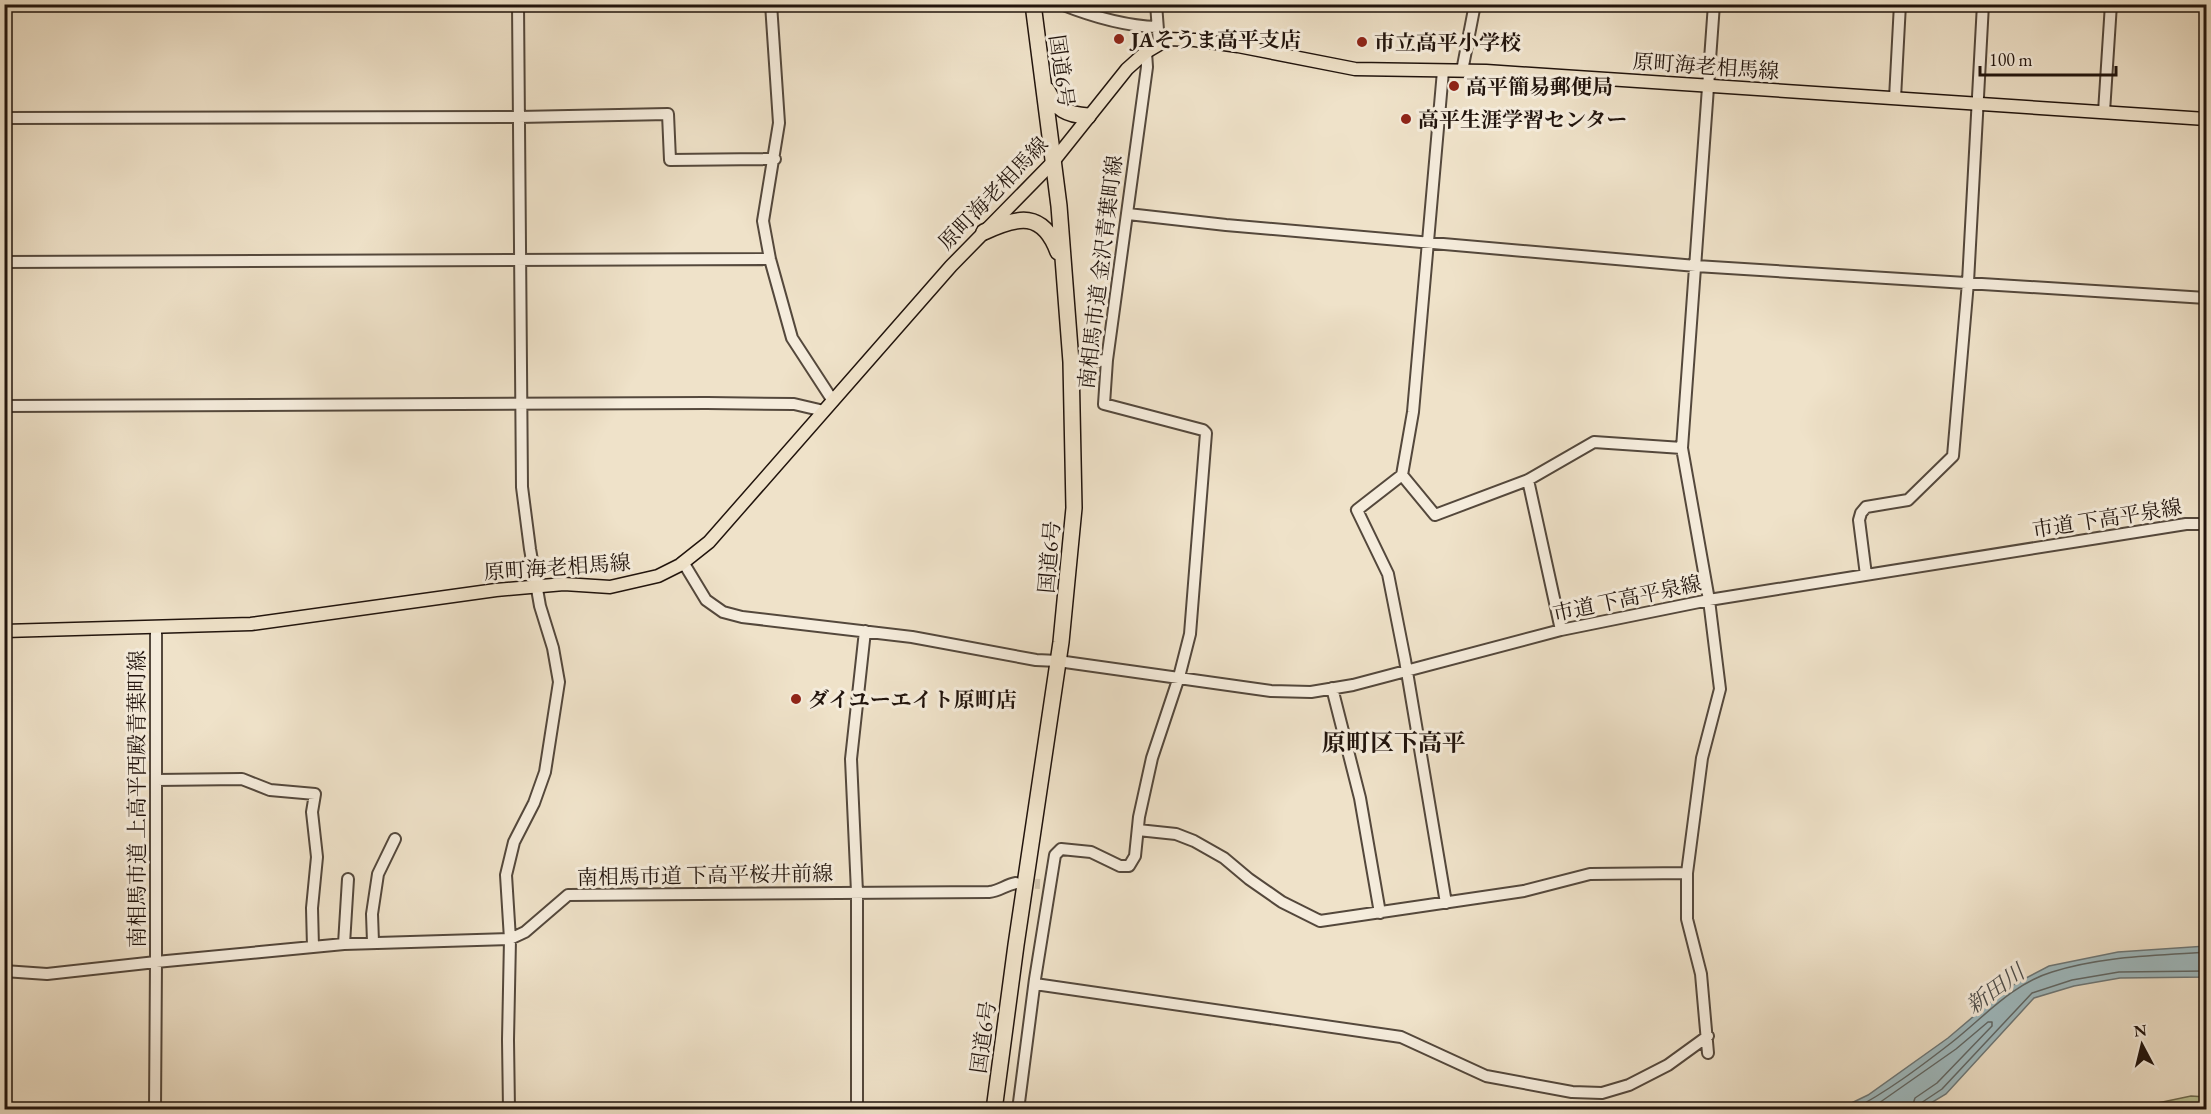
<svg xmlns="http://www.w3.org/2000/svg" width="2211" height="1114" font-family="'EB Garamond','Noto Serif JP',serif">
<rect width="100%" height="100%" fill="#efe2c9"/>
<filter id="stains"><feTurbulence type="fractalNoise" baseFrequency=".00333" numOctaves="4"/><feColorMatrix values="0 0 0 0 .2 0 0 0 0 .09 0 0 0 0 .02 0 0 0 .5 -.17"/></filter>
<radialGradient id="worn" r=".72"><stop offset=".6" stop-color="#630" stop-opacity="0"/><stop offset="1" stop-color="#630" stop-opacity=".3"/></radialGradient>
<path fill="#bbc395" stroke="#6e6c51" stroke-width="1.5" d="M2191 1096 2206 1097V1109H2140L2153 1104Z"/>
<path fill="#9fbbc1" stroke="#6d7879" stroke-width="1.5" d="M2206 946V977L2120 978 2074 986 2034 998 1946 1094 1921 1109H1839L1868 1095 1948 1038 2007 988 2049 966 2118 952Z"/>
<g fill="none" stroke-linecap="round" stroke-linejoin="round">
<path stroke="#606867" stroke-width="1.5" d="M1852 1110C1887 1092 1920 1067 1951 1043 1983 1018 2012 984 2052 972 2102 956 2155 956 2206 952
M1869 1110 1956 1049 1988 1022H1992V1026L1937 1083 1915 1098 1911 1110
M1919 1110 1921 1103 1942 1089 2032 993 2072 980 2119 972 2206 971"/>
<path stroke="#d0c3ad" stroke-width="10" stroke-dasharray="10 5" stroke-linecap="butt" d="M1020 883 1040 884"/>
<g stroke="#54483c" stroke-width="14">
<path id="minor" d="M771 4 779 123 763 221 770 259 792 338 833 401
M1061 4C1091 16 1124 26 1157 27
M1156 4 1159 43
M1443 71 1413 412 1402 475 1357 510 1388 574 1405 660 1446 903
M1462 71 1475 4
M1895 98 1900 4
M2104 112 2111 4
M4 118 519 117 668 114 670 160 775 159
M1128 214 1226 225 1696 266 2206 298
M4 262 770 259
M1071 362 1107 360
M4 406 707 403 794 404 824 411
M1402 475 1435 515 1528 480 1594 442 1682 448
M1528 480 1561 630
M683 562 706 600 723 612 742 617 912 637 1036 660 1058 661 1271 691 1311 692 1353 685 1561 630 1709 600 2098 538 2186 524H2206
M1866 575 1859 520 1861 513 1866 507 1908 500 1953 456 1968 282 1983 4
M1332 688 1360 798 1380 913
M156 780 242 779 270 790 315 794 312 812 317 857 312 908 313 947
M1138 830 1176 834 1194 841 1224 858 1249 879 1282 902 1320 921 1524 891 1590 874 1687 873
M373 942 372 914 378 874 395 839
M344 944 348 879
M4 971 47 974 156 962V627
M1035 984 1401 1037 1486 1076 1572 1092 1602 1093 1629 1085 1668 1065 1708 1036
M1708 1053 1701 974 1687 919V873L1702 758 1720 689 1709 600 1682 448 1714 4
M155 1110 156 962 344 944 510 939 525 932 568 895 989 892C1000 891 1005 885 1016 883
M509 1110 508 1040 510 939 506 875 514 842 534 803 545 772 559 682 553 648 540 606 530 549 522 487 518 4
M857 1110V892L851 759 865 631
M1018 1110 1035 979 1055 855 1061 849 1091 852 1120 866H1129L1135 856 1139 817 1152 758 1179 677 1190 634 1206 433 1203 430 1104 404 1107 360 1147 67 1146 52"/>
</g>
<g stroke="#21140d" stroke-width="15">
<path id="major" d="M4 631 251 624 496 590 564 584 610 587 658 576 680 565 709 542 951 266 1052 163 1127 69 1146 52 1168 39 1195 40 1238 46 1355 69 1486 71 2206 119"/>
</g>
<g stroke="#21140d" stroke-width="18">
<path id="highway" d="M1047 90C1056 109 1067 115 1088 116
M984 232C1018 216 1043 211 1058 252
M994 1110 1016 945 1061 642 1074 508 1071 362 1059 206 1033 4"/>
</g>
<use href="#minor" stroke="#f5ecdc" stroke-width="10"/>
<use href="#major" stroke="#efe2c9" stroke-width="12"/>
<use href="#highway" stroke="#efe2c9" stroke-width="15"/>
</g>
<g fill="#8f2418" stroke="#f5ecdc" stroke-width="2">
<circle cx="1119" cy="39" r="6"/>
<circle cx="1362" cy="42" r="6"/>
<circle cx="1454" cy="86" r="6"/>
<circle cx="1406" cy="119" r="6"/>
<circle cx="796" cy="699" r="6"/>
</g>
<g text-anchor="middle" dominant-baseline="central" stroke-width="6" stroke-linejoin="round" paint-order="stroke">
<g font-size="21" font-weight="bold" fill="#21140d" stroke="#f5ecdc" text-anchor="start">
<text x="1131" y="39">JAそうま高平支店</text>
<text x="1374" y="42">市立高平小学校</text>
<text x="1466" y="86">高平簡易郵便局</text>
<text x="1418" y="119">高平生涯学習センター</text>
<text x="808" y="699">ダイユーエイト原町店</text>
</g>
<g font-size="21" fill="#21140d" stroke="#f5ecdc">
<text transform="translate(1706 66) rotate(4)">原町海老相馬線</text>
<text transform="translate(1062 71) rotate(82)">国道6号</text>
<text transform="translate(993 193) rotate(-46)">原町海老相馬線</text>
<text transform="translate(1100 272) rotate(-83)">南相馬市道 金沢青葉町線</text>
<text transform="translate(2107 518) rotate(-9)">市道 下高平泉線</text>
<text transform="translate(1049 557) rotate(-85)">国道6号</text>
<text transform="translate(557 567) rotate(-4)">原町海老相馬線</text>
<text transform="translate(1627 598) rotate(-12)">市道 下高平泉線</text>
<text transform="translate(136 799) rotate(-90)">南相馬市道 上高平西殿青葉町線</text>
<text transform="translate(705 875) rotate(-1)">南相馬市道 下高平桜井前線</text>
<text transform="translate(983 1037) rotate(-82)">国道6号</text>
</g>
<g font-size="22" font-style="italic" fill="#4d4e4c" stroke="#f5ecdc">
<text transform="translate(1995 989) rotate(-36)">新田川</text>
</g>
<g font-size="24" font-weight="bold" fill="#21140d" stroke="#f5ecdc">
<text x="1394" y="742">原町区下高平</text>
</g>
</g>
<rect width="2211" height="1114" fill="none" stroke="#efe2c9" stroke-width="24"/>
<rect x="6" y="6" width="2199" height="1102" fill="none" stroke="#21140d" stroke-width="3"/>
<rect x="12" y="12" width="2187" height="1090" fill="none" stroke="#21140d" stroke-width="1.5"/>
<g transform="translate(2142 1045) rotate(353)" stroke="#f5ecdc" stroke-width="4.5" paint-order="stroke">
<path d="M0-4.5L10 22L0 15L-10 22Z" fill="#21140d"/>
<text y="-9" font-size="16" font-weight="bold" text-anchor="middle" fill="#21140d">N</text>
</g>
<path d="M1980 66v9h136v-9" fill="none" stroke="#21140d" stroke-width="3"/>
<text x="1989" y="66" font-size="18" fill="#21140d" stroke="#f5ecdc" stroke-width="4.5" paint-order="stroke">100 m</text>
<rect width="100%" height="100%" filter="url(#stains)"/>
<rect width="100%" height="100%" fill="url(#worn)"/>
</svg>
